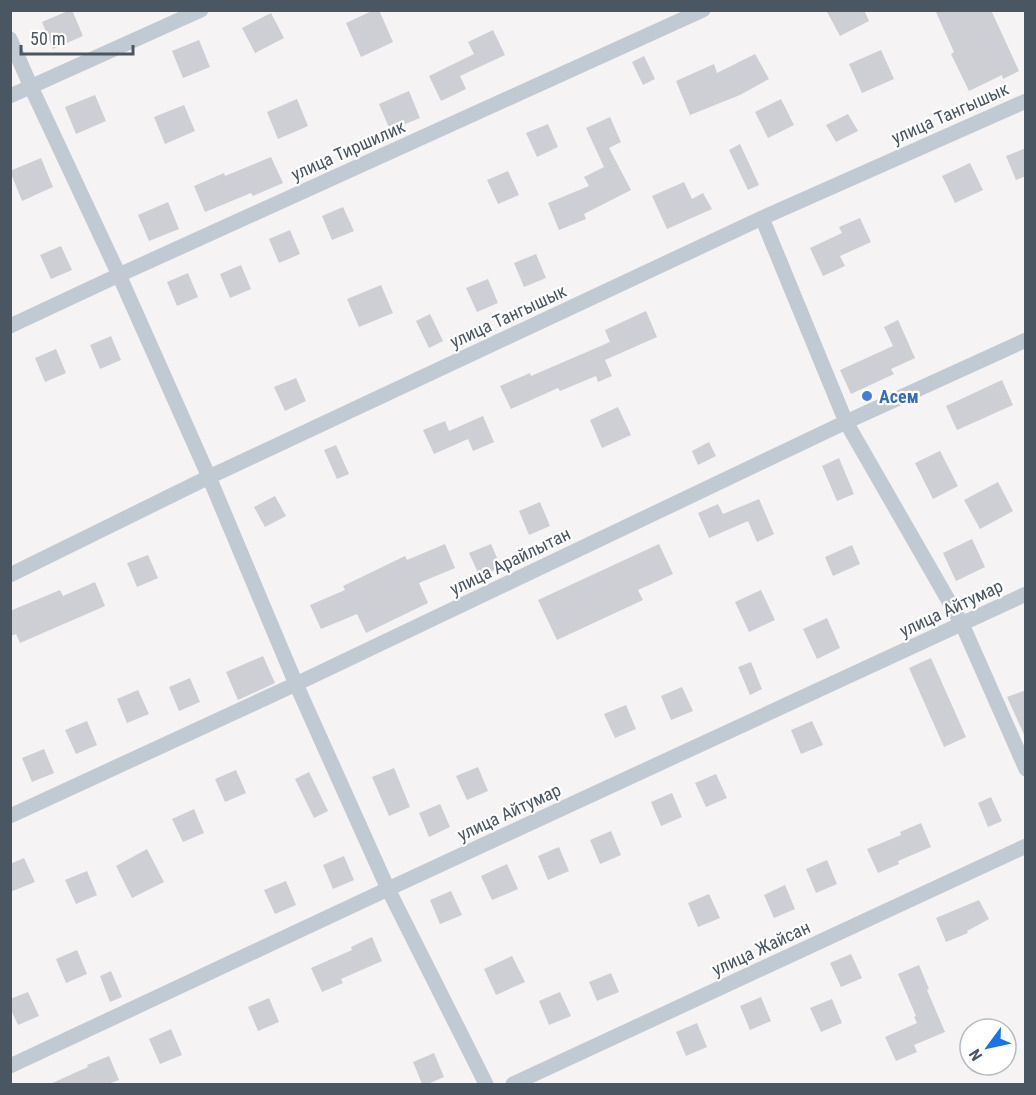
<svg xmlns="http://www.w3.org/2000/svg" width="1036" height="1095" font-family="'Roboto Condensed',sans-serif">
<rect width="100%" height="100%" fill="#f5f3f3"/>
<path fill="#cdcfd5" d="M70 10H72L83 36 53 49 42 22Z
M374 10H379L393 42 361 57 346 23Z
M826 10H864L869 21 840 36Z
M935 10H991L1019 71 1003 79 1002 75 969 91 951 54 954 52Z
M271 13 284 38 255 53 242 28Z
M493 30 505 55 460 76 466 89 441 101 429 76 474 54 468 42Z
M199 40 210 67 183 78 172 51Z
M881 50 894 79 862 93 849 64Z
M755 54 769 79 740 95 690 115 676 81 714 64 717 73Z
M644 56 655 79 643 85 632 62Z
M409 91 420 118 390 130 379 104Z
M95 95 106 121 76 134 65 107Z
M297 99 308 126 278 139 267 112Z
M781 99 794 125 768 138 755 112Z
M184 105 195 131 165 144 154 117Z
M848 114 858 131 836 142 826 125Z
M610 117 621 142 609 148 631 190 584 214 586 219 559 230 548 203 589 186 584 177 604 167 586 128Z
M548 124 558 147 537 157 526 133Z
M740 144 759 185 748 190 729 150Z
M1026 148V176L1016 180 1006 156Z
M271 157 283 183 253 196 251 193 205 212 194 186 224 173 225 176Z
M41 158 53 187 22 201 10 171Z
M970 163 983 190 955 203 942 176Z
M508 171 519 195 498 204 487 180Z
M684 182 692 199 703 193 712 209 667 229 652 196Z
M168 202 179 229 149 241 138 215Z
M343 207 354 231 332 240 322 216Z
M860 218 871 242 840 256 845 266 823 276 810 248 842 233 839 227Z
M290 230 300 254 279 263 269 239Z
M61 246 72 270 51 279 40 255Z
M536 254 546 278 524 287 514 263Z
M241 265 251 289 230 298 220 274Z
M188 273 198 297 177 306 167 282Z
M488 279 498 303 477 312 466 288Z
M381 285 393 313 359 327 347 299Z
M646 311 657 337 605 360 612 376 598 382 596 376 560 391 558 388 511 409 500 386 530 373 531 376 610 342 605 330Z
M430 314 443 341 429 348 416 321Z
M898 320 915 358 891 369 894 374 851 394 840 370 893 346 884 327Z
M111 336 121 360 100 369 90 345Z
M56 349 66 373 45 382 35 358Z
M296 378 306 401 285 411 274 387Z
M1002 380 1013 405 957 430 946 406Z
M618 407 631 435 602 448 590 420Z
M483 416 494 442 473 451 468 439 434 454 423 430 445 421 449 431Z
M709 442 716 456 698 465 692 451Z
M336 445 349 474 337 479 324 450Z
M940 451 958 486 933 499 915 463Z
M839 458 854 494 837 501 822 466Z
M998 482 1013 511 980 529 964 500Z
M275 496 286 516 265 527 254 507Z
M759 499 774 534 757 542 748 521 709 538 698 513 718 504 723 514Z
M540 502 550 526 529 535 519 511Z
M972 539 985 567 956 581 943 553Z
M445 544 455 568 419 583 428 603 366 633 357 614 321 629 310 605 345 590 343 586 405 556 407 560Z
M491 544 501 567 480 577 469 553Z
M659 544 673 574 638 590 643 600 557 640 538 600Z
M852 545 860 564 833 576 825 557Z
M148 555 158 578 137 587 127 563Z
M95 582 105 606 20 643 16 634 10 636V611L60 590 63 596Z
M761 590 775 620 749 632 735 602Z
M827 618 840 648 817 659 803 629Z
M263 656 275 683 238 700 226 672Z
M931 658 966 737 944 747 909 668Z
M751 662 762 689 750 695 738 667Z
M190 678 200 702 179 711 169 687Z
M682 687 693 711 671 720 661 696Z
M138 690 149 714 127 723 117 699Z
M1026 690V739L1007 697Z
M626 705 636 729 615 738 604 714Z
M87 721 97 745 76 754 65 730Z
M812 721 823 745 801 754 791 730Z
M44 749 54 773 32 782 22 758Z
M478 767 488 791 467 800 456 776Z
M394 768 410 807 389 816 372 777Z
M236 770 246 793 225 802 215 779Z
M309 772 328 811 314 818 295 779Z
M716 774 727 798 706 807 695 783Z
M672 793 682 817 661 826 651 802Z
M991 797 1002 821 988 827 978 803Z
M440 804 450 827 429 837 419 813Z
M194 809 204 833 183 842 172 819Z
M921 823 931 847 898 861 899 864 878 873 867 849 901 835 900 832Z
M611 831 621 855 600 864 590 840Z
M559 847 569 871 548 880 538 856Z
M147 849 164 882 132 898 116 866Z
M344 856 354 880 333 889 323 865Z
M24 858 35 882 10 892V864Z
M827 860 837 884 816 893 806 869Z
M507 864 518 889 492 900 481 876Z
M87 871 97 895 76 904 65 880Z
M286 881 296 905 275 914 264 890Z
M785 885 795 909 774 918 764 895Z
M451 891 462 915 440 924 430 900Z
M709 894 720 918 698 927 688 903Z
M979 900 989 919 967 931 968 933 946 942 936 918Z
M372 937 382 961 341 979 343 983 322 992 311 968 352 950 351 947Z
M77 950 87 974 66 983 56 959Z
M851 954 862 978 841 987 830 963Z
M512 956 525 982 496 995 484 969Z
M919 965 929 989 927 990 945 1032 914 1045 917 1052 896 1061 885 1037 917 1023 914 1017 916 1016 898 974Z
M111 971 122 997 110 1002 100 976Z
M611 973 619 992 597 1001 589 982Z
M28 992 39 1016 18 1025 10 1008V999Z
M560 992 571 1016 549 1025 539 1001Z
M761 997 771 1021 750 1030 740 1006Z
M269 998 279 1022 258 1031 248 1007Z
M832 999 842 1023 821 1032 810 1008Z
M697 1023 707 1047 686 1056 676 1032Z
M171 1029 182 1055 160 1064 149 1039Z
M434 1053 444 1077 428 1084H422L413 1062Z
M109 1056 119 1080 108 1084H50L88 1067 87 1065Z"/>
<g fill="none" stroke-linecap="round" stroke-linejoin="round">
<path stroke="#c1cad2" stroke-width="15" d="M10 39 31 87 119 275 209 477 296 684 388 889 486 1084
M10 96 201 10
M762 218 846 422 962 624 1026 769
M10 326 119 275 703 10
M10 575 209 477 762 218 1026 101
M10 816 296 684 846 422 1026 340
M10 1066 388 889 1026 594
M513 1084 1026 846"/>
</g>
<circle fill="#3f7fe0" stroke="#fff" stroke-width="2" cx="867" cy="396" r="6"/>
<g text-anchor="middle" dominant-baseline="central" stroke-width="4.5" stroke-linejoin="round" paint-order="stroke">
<g font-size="18" fill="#4a5661" stroke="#fff">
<text transform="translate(950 113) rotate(-24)">улица Тангышык</text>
<text transform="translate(348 150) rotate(-24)">улица Тиршилик</text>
<text transform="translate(508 316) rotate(-25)">улица Тангышык</text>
<text transform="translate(510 561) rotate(-26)">улица Арайлытан</text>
<text transform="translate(951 608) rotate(-25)">улица Айтумар</text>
<text transform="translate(509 812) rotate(-25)">улица Айтумар</text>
<text transform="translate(761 948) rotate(-25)">улица Жайсан</text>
</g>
<g font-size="18" font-weight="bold" fill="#366cbe" stroke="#fff" text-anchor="start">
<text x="879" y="396">Асем</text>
</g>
</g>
<rect width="1036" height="1095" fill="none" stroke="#4a5661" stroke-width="24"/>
<g transform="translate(988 1047) rotate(237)"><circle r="28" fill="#ffffff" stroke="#b7bbc0" stroke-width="1.5"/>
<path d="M0-4.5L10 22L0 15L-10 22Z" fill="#1a73e8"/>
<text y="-9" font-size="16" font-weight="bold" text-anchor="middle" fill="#4a5661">N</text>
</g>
<path d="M21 45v9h112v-9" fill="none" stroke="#4a5661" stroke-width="3"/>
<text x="30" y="45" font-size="18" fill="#4a5661" stroke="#ffffff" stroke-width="4.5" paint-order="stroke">50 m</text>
</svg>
